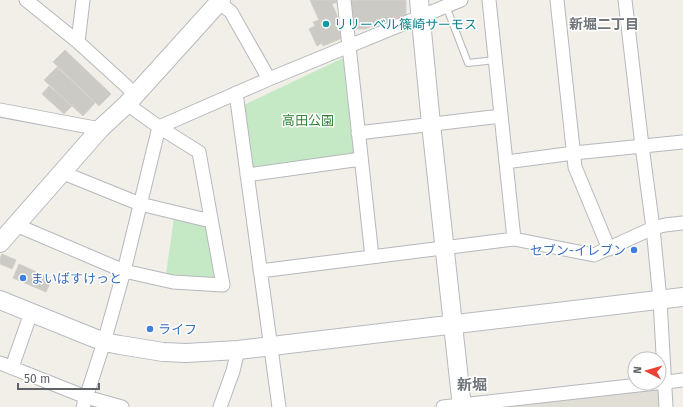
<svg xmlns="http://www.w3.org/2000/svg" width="683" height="407" font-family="'Fira Sans','Noto Sans JP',sans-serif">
<rect width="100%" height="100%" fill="#f1efe8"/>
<path fill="#e1ded6" d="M652 388 659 391 660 407H507Z"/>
<path fill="#c5e8c5" d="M343 58 354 155 253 170 244 105Z
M174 218 206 226 218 279 166 274Z"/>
<path fill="#cccac5" stroke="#d6d1c6" d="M310 0H337L338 2 332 4 339 20H337L342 35 340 39 323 46 322 43 317 46 309 29 315 26 313 22 319 20Z
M351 0H406V15L365 29H354Z
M65 50 111 94 99 106 53 62Z
M57 67 95 103 83 116 44 80Z
M49 86 72 106 64 114 42 94Z
M2 254 16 260 12 269 0 264V258Z
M19 264 52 279 46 292 13 278Z"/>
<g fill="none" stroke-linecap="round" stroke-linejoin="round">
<g stroke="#b5b8bc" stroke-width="8">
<path id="lane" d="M446 6 468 63 495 60"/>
</g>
<g stroke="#b5b8bc" stroke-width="15">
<path id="street" d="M26 0 78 42 135 94
M216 0 231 12 269 79
M344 0 372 257
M489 0 514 239
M557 0 575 167 609 249
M625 0 642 146 653 228 660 300 666 407
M78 42 83 0
M236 93 279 407
M0 110 100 129
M159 127 269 79 461 0
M358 133 501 116
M506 162 574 153 683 142
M61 172 140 204 211 221
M247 175 361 159
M16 225 124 271 159 127
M260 271 514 239 594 255 653 228 665 225 683 223
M0 363 86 397 122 407
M12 367 31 313
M659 383 683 380
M83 407 104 342 124 271 173 282 223 285 199 152 159 127 127 104
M220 407 233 371 238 350
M443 407 656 383"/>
</g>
<g stroke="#b6babf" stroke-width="20">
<path id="secondary" d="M419 0 431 124 462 407
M0 243 100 129 127 104 221 0
M0 300 104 342 120 345 163 352 186 353 238 350 683 297"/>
</g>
<use href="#lane" stroke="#fff" stroke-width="6"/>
<use href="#street" stroke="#fff" stroke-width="13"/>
<use href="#secondary" stroke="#fff" stroke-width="18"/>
</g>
<circle fill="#0f9aa8" stroke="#fff" stroke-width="1.5" cx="326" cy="24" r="4"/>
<g fill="#3f7fe0" stroke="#fff" stroke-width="1.5">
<circle cx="634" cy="250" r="4"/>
<circle cx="23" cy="278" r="4"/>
<circle cx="150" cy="329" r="4"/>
</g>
<g text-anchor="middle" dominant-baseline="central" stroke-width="3" stroke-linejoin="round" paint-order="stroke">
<g font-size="13" fill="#0d838f" stroke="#fff" text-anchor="start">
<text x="334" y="24">リリーベル篠崎サーモス</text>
</g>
<g font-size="13" fill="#348238" stroke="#fff">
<text x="308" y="120">高田公園</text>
</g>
<g font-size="13" fill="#366cbe" stroke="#fff" text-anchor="start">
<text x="626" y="250" text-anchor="end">セブン-イレブン</text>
<text x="31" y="278">まいばすけっと</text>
<text x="158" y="329">ライフ</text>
</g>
<g font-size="14" font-weight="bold" fill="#70757a" stroke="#fff">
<text x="604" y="24">新堀二丁目</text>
</g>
<g font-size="15" font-weight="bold" fill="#70757a" stroke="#fff">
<text x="472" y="385">新堀</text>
</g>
</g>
<g transform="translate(647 371) rotate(276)"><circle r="19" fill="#ffffff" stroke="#bfc1c3"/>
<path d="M0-3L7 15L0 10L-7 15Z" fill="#ea4335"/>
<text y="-6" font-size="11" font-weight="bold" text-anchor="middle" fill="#5f6368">N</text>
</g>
<path d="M18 383v6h81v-6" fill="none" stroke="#5f6368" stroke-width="2"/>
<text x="24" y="383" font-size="12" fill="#5f6368" stroke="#ffffff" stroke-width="3" paint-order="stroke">50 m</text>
</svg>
